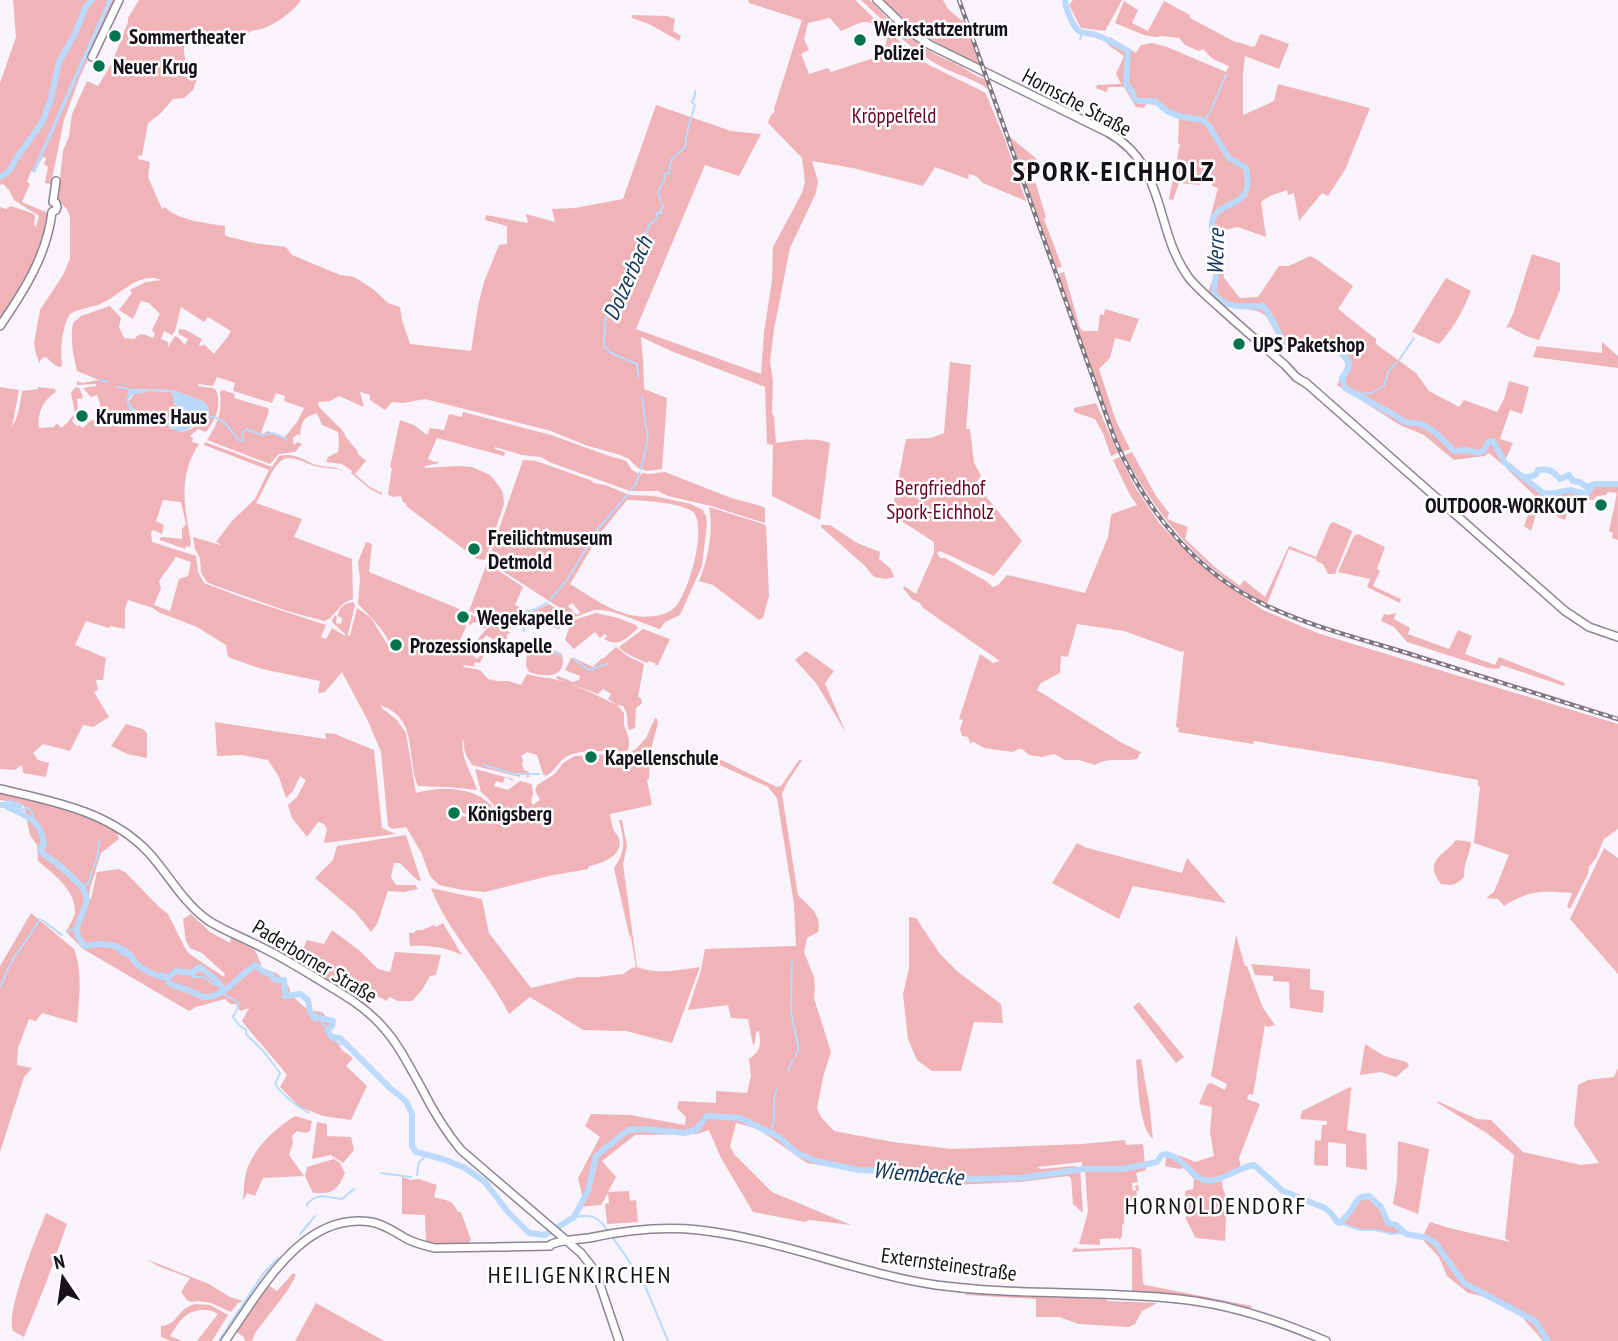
<svg xmlns="http://www.w3.org/2000/svg" width="1618" height="1341" font-family="'PT Sans Narrow',sans-serif">
<rect width="100%" height="100%" fill="#f9f3fc"/>
<path fill="#efb3b8" fill-rule="evenodd" d="M13 0H114L79 79 64 120 51 184 45 183 48 167 44 164 46 158 43 157 34 172 31 171 27 182 30 184 22 202 48 213C42 253 23 286 0 319V207L6 209 11 206 34 214 35 217 34 225 36 227 39 216 14 200 9 190 3 184 0 185V83L16 37Z
M139 0H301C293 12 275 25 261 29 257 30 253 30 249 32L248 34 185 36 184 51 187 72 199 73 193 90 184 98 173 99 161 113 148 123 142 156 139 155 138 159 150 162 148 177 162 209 165 207C178 221 207 223 225 226V235L229 237 254 243 286 247 292 255 340 275 354 277 373 289 388 303 400 307 402 320 410 344 471 351 478 306 484 282 499 245 507 244V226L485 220 486 215 528 223 526 214 555 222 552 209 575 208 623 199 656 105 731 131 761 134 739 176 705 165 636 329 761 374 764 332 772 281 773 247 802 193 805 182 802 158 768 123 771 115 775 112 774 109 802 20 749 3 748 0H855L886 30 883 32C866 15 861 23 841 31L830 18 808 23 804 39 809 50 801 54 809 74 828 68 831 72 883 55 887 39 885 36 891 34 927 64 982 91 986 94 1005 140 1026 201 983 183 976 176 969 174 968 179 935 167 923 186 853 168 812 161 818 181 816 193 790 248 774 329 770 362 773 380 772 413 774 417 776 443C792 441 814 436 830 443L820 520 772 496 773 445 767 444 765 387 671 351 641 337 643 359 644 389 667 398 662 469 647 471 638 468 629 459 620 455 585 445 551 431 425 399 403 403 392 402 385 410 370 400V395L360 392 364 407 339 396 330 401 318 402 319 407 342 430 345 434V436L356 449 358 454 366 461 355 474 370 487 382 493V495L370 489 351 473 352 471 342 464 326 462 328 457 338 452 339 443 338 432 322 425 317 413C302 418 302 421 300 436L298 434 293 438 294 445 298 442 302 444 295 452 279 454 270 464 207 440C218 424 222 412 220 392L222 390 235 394 234 398 268 408 269 411 261 433 263 434 267 431 285 437 297 422 304 408 284 401 285 396 276 393 272 403 233 391 235 383 217 377 213 386 198 384V386L213 388 216 390C222 406 216 419 206 432L198 429 190 436 193 438 192 442 199 444C177 477 185 507 191 543L190 547 186 546 185 549 160 540V538L163 537 182 539V529L186 524 181 502 163 500 156 521 164 525 162 534 153 530 151 532 152 542 196 556 198 572 204 583 249 600 326 625 321 637 326 639 332 628 345 636V634L332 622V620L335 615 337 617 336 623 341 624 342 618 338 616C339 607 345 603 353 602L355 605 348 635 350 636 357 608 371 618 389 647V651L393 652C388 633 372 618 358 604L360 579 358 562 366 542 372 544 369 572 462 610 466 627 460 640 459 648 467 651 477 659 485 650V652L480 663 475 662 474 666 479 667 464 665 463 667 480 670 488 679 497 681H508L521 685 527 674C537 677 540 677 549 678 571 682 596 695 617 705L608 699 611 694 603 689 598 694 557 679 556 677 558 676 573 682 579 680 580 676 565 670 571 658H574L593 667 602 658H604L616 647 629 657 644 664 638 697 641 698 642 703 636 708 635 728 630 730 628 729 627 714 623 706 617 705 624 713V725L629 739V746L627 751C607 753 584 747 566 757 558 762 555 771 546 776L543 774 537 755 527 752 521 756 523 760 522 764 524 770 529 772V777L527 778 526 774H520V777L472 765C467 757 463 751 464 741L463 740C460 758 472 773 477 790L448 787 418 786C405 756 420 719 380 705L383 709 397 720 406 733 416 793C441 786 473 786 492 806 487 830 471 813 455 811L452 813 451 819 460 820 461 816C476 816 489 832 494 806L488 798 481 792 475 769 513 779V781L505 777 503 783 496 781 494 786 508 790 520 781 532 784 533 794 531 802 533 805 540 800 535 790 537 785 555 774 563 763 575 756 629 753 636 749 646 738 655 718 657 719 658 723 650 753 649 779 647 780 652 805 610 814C611 819 612 826 614 831 615 833 617 834 618 836 626 855 603 863 589 866L588 869 549 876 485 892 463 890 439 885 430 876 421 852 406 827 392 829 388 826 381 752 368 721 342 672 325 692 318 693 320 681 262 669 228 657 226 645 197 627 158 612 153 608 128 600 125 609V629L110 626 109 628 86 621 75 645 106 658 103 680H96L98 690 94 692 109 717 93 727 83 725 70 751 43 744 33 753 38 760 49 763 46 777 23 773 22 765 15 770 0 769V387L19 390 12 427C19 416 20 403 22 391L38 389V387L55 389 56 392C43 400 37 413 39 428L54 427 55 425 58 424 61 428 67 423 75 413 71 392 76 387 80 389 83 398 77 399 78 413 72 421 77 426 79 425 83 428 91 420 99 421 100 403 97 395 91 397 83 388 96 386V384L77 385V381L82 383 99 380 77 371C73 354 70 340 73 323L81 316 110 306 121 318 119 327 124 338 135 339C139 331 146 335 153 338L155 334 152 330 160 314 149 303 141 301 133 319 119 310 132 293 130 290 146 282 162 280C138 271 122 294 102 303 92 308 80 308 70 314 62 327 60 349 62 364L61 367C53 367 50 358 44 357L40 361V364L36 354 34 343 40 310 63 275 70 259V217L67 209 61 203 58 197 63 151 69 136 72 114 87 81 98 86 112 63 128 22V18ZM181 307 204 322 208 317 231 331C226 340 220 346 214 354L204 344 202 346 199 345 202 339 186 330 180 329 178 331 180 336 181 335 188 339 185 345 179 338 175 336 168 347V342L161 339 164 331 172 335 175 331ZM129 389 173 390 205 402 209 410 205 421 191 429 182 432 170 428 167 422 155 423 138 414 128 407ZM176 557 191 562 188 576 179 579 170 611 154 605 161 588 159 581Z
M861 0H870C889 21 910 40 935 54 943 59 952 61 960 66 969 71 975 76 985 79L988 89C971 77 950 73 933 62 906 46 884 21 861 0Z
M884 0H943L948 9 961 20H963L980 65C942 48 913 30 884 0Z
M1073 0H1122L1105 31 1081 28 1069 5Z
M1124 1 1138 10 1132 23 1148 31 1164 1 1190 15V18L1237 43 1238 42 1252 47 1255 46 1260 35 1262 34 1289 44 1279 69 1245 56 1243 74V115L1274 101 1278 84 1370 108 1345 170 1328 196 1322 193 1299 221 1294 193 1288 195 1287 190 1270 196 1261 202 1266 237 1238 227 1218 231 1224 278 1240 298 1258 297 1279 266H1289L1310 256 1316 259 1353 286 1338 309 1376 339V344L1416 373 1429 391 1459 407 1464 400 1497 412 1504 399 1509 381 1529 387 1522 414 1510 410 1500 439 1513 443 1503 465 1489 453 1484 456 1454 460 1424 435 1400 425 1337 385 1346 365C1342 356 1338 350 1328 347L1285 349 1266 316 1258 311 1223 305 1208 292 1213 279 1215 269 1209 223 1218 188 1212 186 1210 171H1202L1200 185 1179 183 1173 200 1169 199 1180 144 1178 143 1179 119 1156 105 1146 104 1144 108 1136 107 1124 87H1109L1106 92 1096 88 1097 85 1121 84 1116 74 1124 56 1107 44 1110 37 1136 53 1141 45 1152 43 1167 47 1226 72 1229 66 1213 59 1203 49 1199 51 1185 45 1179 38 1162 36 1156 37 1144 35 1115 23Z
M632 15 667 16 675 19 673 31 681 36 679 41 649 24 632 18Z
M1010 137 1037 159 1031 166 1033 169 1027 177 1036 184 1046 217 1044 219 1062 267 1056 268Z
M1532 254 1560 263V290L1539 340 1526 336 1510 327 1506 328 1513 314Z
M1064 272 1080 328 1083 331H1098L1100 314 1104 315 1105 309 1139 319 1130 342 1115 338 1110 358 1099 369 1116 421 1130 449 1123 452 1116 438 1058 274Z
M1446 278 1471 291C1463 311 1454 328 1439 344L1412 332Z
M1602 342 1618 356V368L1533 357 1537 346 1602 353Z
M950 362 971 365 966 429H970L974 463 981 475 976 484 1022 541 994 576 940 551 937 553 940 558H945L986 581 993 587 998 585 1007 575 1085 593 1108 537 1111 516 1112 514 1137 505 1130 495 1113 460 1120 457 1135 487 1159 523 1179 544 1225 584 1263 610 1320 634 1618 724V829L1604 839 1596 858 1589 867 1588 874 1570 909 1567 907 1572 893C1543 891 1531 889 1504 906L1498 899 1486 898 1494 892 1509 855 1474 843 1480 787 1478 786V780L1382 762 1254 741 1253 744 1178 732 1179 728 1176 727 1184 651 1182 652 1124 631 1077 624 1068 657 1061 656 1060 673 1041 683 1037 690 1122 743 1141 752 1137 759C1122 762 1108 757 1095 765L1079 760H1065L1054 754 1042 757 1029 755 1022 749H1018L1013 752 984 748 974 742 970 743 968 737 962 736 960 729 963 720 959 719 980 654 993 663 1000 661 923 608 920 603 912 599 903 588 904 586 916 594 934 553V542L892 515 896 506H893L906 439 931 438 944 433Z
M150 391 171 392 173 394 174 404 180 408 178 413C158 425 154 423 136 410 128 404 133 410 128 402L134 394Z
M1096 403 1118 453 1111 456 1103 433 1095 419 1074 412V408Z
M463 412 551 435 609 456 624 460 627 462 632 470 641 475 642 473 649 474 665 472 731 498 761 506 765 508V523L711 506 668 496 658 491H630L549 462 541 457 522 455 495 447V449L505 452 504 456 437 438 428 459 435 462 436 461 439 463 425 466V468L458 466 472 467 490 475 499 486 503 493 504 504 485 560 477 559 406 506 407 504 403 502 401 496 392 497 388 494 392 468 390 467 400 420 414 425 427 435 430 428 444 430 449 414 462 417Z
M205 442 272 467 279 456C294 452 303 460 316 465 326 468 334 465 343 471 334 467 325 469 315 466 307 464 298 458 288 458 274 458 264 492 256 503L302 519 294 537 352 559 353 599 344 603 329 619 324 621 287 611 213 585 207 582 201 573 200 558 195 549 193 537 220 545V544L216 542 232 521 255 499 269 470 204 445Z
M1132 452 1156 496 1169 513 1167 519 1188 527 1185 539 1217 569 1240 586 1244 580 1265 597 1289 546 1316 557 1330 524 1333 522 1351 530 1352 532 1335 574H1328L1323 564 1316 561V559L1289 549 1267 604C1200 570 1160 519 1124 455Z
M523 460 536 461 590 480 594 483 605 485 630 495 654 496 691 504 703 510 706 516 707 524 702 566 680 615 665 622 660 629C643 624 611 608 595 610 588 611 581 616 574 617L572 616 575 613 578 615 580 612 572 603 568 606 574 612 571 615 501 570 493 562 491 552ZM627 500C641 500 686 503 694 513 707 529 688 597 673 609 669 613 659 616 653 616 624 621 594 599 570 584L601 532Z
M1510 463 1545 492 1556 493 1572 491 1587 494 1595 481H1618V540L1612 538 1613 533 1609 531 1617 493 1608 492 1606 495 1597 496 1593 500 1572 498 1565 520 1538 508 1531 531 1524 526 1535 496 1506 468Z
M709 507 766 525 769 596 763 618 759 620 713 585 699 581C708 560 714 529 709 507Z
M821 525H830L857 543 880 552 879 559 891 569 894 577 886 579 874 577 865 566 821 527Z
M1358 534 1385 547 1377 569 1380 571 1373 586 1401 599 1400 603 1367 587 1370 579 1338 572 1354 536Z
M487 563 523 587 515 605 523 609 517 616 512 617 511 629 503 626 487 617 469 611Z
M549 604 562 612 558 618 562 623 559 629 541 624 542 622 539 621 540 615 535 614 531 624 528 623V626L523 627 525 618 523 612C533 612 540 608 549 604Z
M596 613 618 618 636 625 638 628C627 638 619 648 604 639L607 636 605 634 600 638 595 632 574 649 565 640 569 628 568 626 574 620Z
M1396 613 1394 619 1410 628 1408 634 1449 649 1458 630 1472 636 1465 654 1495 665 1499 657 1565 683 1564 686 1501 665 1499 669 1488 668 1407 642 1394 627 1381 621 1384 614 1387 615Z
M470 615 485 618 511 633 507 634V639H502L501 650 497 645 499 640 497 637 494 640 486 635 481 643 478 639 488 627 487 626 484 629 479 622 472 623 470 626 471 629 467 616Z
M643 629 670 639 658 665H655V663L648 661 647 663C637 659 629 655 620 649L619 647Z
M547 649 556 651 562 654C568 678 545 678 529 672L526 666 527 654Z
M806 651 834 671 825 683 846 733 816 683 795 660Z
M215 722 326 739 325 733 335 734 374 750 382 828 396 834 324 843 327 829 324 824 318 822 307 837 292 818 288 805 297 797 306 780 300 776 293 791 286 798 279 777 268 760 242 755 217 756Z
M126 724 143 729 147 733V758L127 754 111 746Z
M703 751 777 787 781 786 799 760H802L787 783 782 794 798 895 814 911 818 919 819 926 818 932 807 938 804 952 814 977 815 988 814 998 831 1052 823 1077 817 1108 821 1117 834 1131 893 1142 952 1149 1082 1144 1125 1140 1126 1145 1143 1144 1145 1164 1122 1168H1082V1162L1037 1167 1041 1169 1074 1166 1080 1168 1083 1213 1073 1204 1071 1178 1068 1176 1020 1182 952 1185 807 1163 758 1129 736 1123 730 1146 734 1154 772 1192 851 1225 809 1220 805 1222 753 1212 721 1158 709 1130 696 1134 635 1135 602 1161 616 1177 608 1192 629 1191 630 1201 636 1200 638 1222 607 1224 605 1204 609 1203 608 1193 601 1205 578 1207 583 1199 578 1178 600 1137 585 1126 591 1114 630 1115 685 1125 686 1117 677 1108 679 1101 716 1103V1091L747 1093 751 1076 749 1059C761 1050 761 1046 759 1031L756 1032 755 1043 753 1045 748 1019 731 1018 728 1005 688 1010 701 970 705 949 796 946 794 904 777 798 768 787 702 757 701 753Z
M0 792 80 813 116 830 119 839 101 853 90 888 89 898 91 899 97 872 119 869 125 872 159 907 168 914 186 950 191 955 224 977 225 974 202 953 190 948 186 941 183 919 191 914 210 932 230 943 231 938 255 950 261 964 260 967 278 974 289 987 291 995 302 1005 308 1010 322 1012 331 1022V1032L342 1050 353 1058 346 1066 367 1086 351 1120 323 1116 300 1107 280 1087 287 1075C273 1056 256 1040 242 1021L249 1008 240 1011 236 1004H230L225 999 196 1007 189 1011 83 949 66 932C69 926 75 917 75 911 75 889 52 873 38 861L37 845 30 835 24 806 19 803 0 800Z
M619 820H622L627 846 623 864 637 967C656 975 680 970 700 967L672 1043 626 1031 583 1030 530 997 509 1014C487 970 449 935 431 888L482 899 489 933 531 988 578 977H598L623 974 630 969 636 967 631 937 629 934 614 868C627 848 624 841 619 820Z
M406 835 421 881 417 880 400 863H394L391 877 396 885H415L418 889 404 892 388 891 377 924 371 932 355 912 315 878 333 860 337 846Z
M1456 840 1471 842C1470 855 1463 864 1464 877 1456 885 1453 886 1441 884 1423 860 1443 857 1456 840Z
M1077 843 1084 847 1182 873 1187 858 1226 903 1133 886 1119 919 1052 883Z
M1604 848 1618 858V974L1570 919Z
M31 913 74 949C83 971 79 1000 77 1023L42 1013 36 1021 29 1019 18 1048 17 1065 32 1068 24 1077 0 1152V966Z
M909 917 916 918 940 954 958 972 1001 1004 1003 1023 974 1022 961 1071H932L917 1060 908 1039 903 994 909 969Z
M443 923 462 955C444 947 429 945 410 946L409 933H413L417 930H422L434 925 436 927Z
M332 930 360 951 378 969 390 972 395 952 441 955 436 975 430 976 422 990 412 1001H398L389 997 387 1001 367 991H362L359 1000 272 948V946L299 958 307 940 324 944Z
M1236 935 1245 966H1247L1263 1008 1275 1025 1268 1027 1265 1025 1253 1095 1249 1094 1247 1099 1260 1104 1239 1158 1241 1170 1222 1180 1223 1189 1227 1199 1225 1241 1197 1238 1195 1237 1186 1219 1185 1191 1193 1189 1194 1179 1184 1168 1179 1169 1165 1166 1166 1157C1176 1152 1185 1158 1195 1162L1214 1156 1210 1132 1212 1107 1199 1104 1207 1085 1211 1083 1225 1090 1227 1084 1211 1076Z
M1251 964 1310 969V989L1324 991 1323 1013 1290 1008 1289 982 1273 981V976L1255 975Z
M1139 1002 1184 1057 1176 1063 1133 1007Z
M1365 1044 1384 1056 1407 1062 1409 1066 1396 1077 1381 1072 1360 1075Z
M1141 1059 1149 1102 1153 1139C1138 1127 1138 1080 1136 1060Z
M1618 1068V1341H1543L1522 1317 1508 1308 1481 1296 1468 1293 1447 1276 1439 1257 1424 1241V1237L1427 1236 1424 1234 1430 1222 1449 1228 1510 1242 1505 1238 1514 1155 1488 1134 1438 1103 1437 1101 1477 1119 1491 1120 1523 1152 1581 1165 1599 1163 1574 1125 1578 1085 1588 1080 1614 1077Z
M1350 1087 1352 1089 1351 1090 1347 1130 1366 1134 1367 1170 1346 1167V1144L1328 1142V1166L1314 1165 1315 1140 1319 1141 1321 1140 1322 1125H1327V1121L1300 1119 1302 1111Z
M295 1116 312 1121 310 1131 306 1133 297 1131 292 1136 293 1143 289 1155 304 1176 263 1178 255 1196 247 1193 243 1201C244 1194 243 1186 245 1179 248 1153 274 1129 295 1116Z
M317 1122 327 1124V1136L351 1137 354 1150 343 1163 331 1155 312 1159Z
M1398 1141 1429 1149 1418 1214 1393 1204 1397 1180Z
M334 1159 340 1163 345 1173C337 1191 333 1194 313 1193L305 1176 307 1167Z
M1146 1167V1170L1136 1173 1138 1182 1132 1183 1133 1191 1136 1190 1135 1186 1138 1185 1139 1191H1136L1138 1199 1126 1202 1127 1207H1129L1124 1212V1224L1122 1225V1237H1121L1120 1240 1118 1238 1100 1239V1245L1079 1244 1088 1212 1085 1170H1130Z
M402 1177 411 1180 419 1179 437 1185 434 1197C447 1201 452 1199 458 1212H461L471 1240 468 1243 448 1246 426 1244 425 1215 402 1214Z
M1367 1196 1380 1208 1387 1225 1393 1224 1401 1233H1389L1374 1229 1360 1230 1341 1222 1352 1213 1360 1197Z
M46 1213 67 1224 46 1283 24 1337 13 1331C5 1311 37 1236 46 1213Z
M1133 1247 1141 1249 1143 1283 1145 1285 1252 1306 1250 1310 1197 1299 1132 1291V1249L1072 1252 1074 1248 1080 1249Z
M146 1259 209 1284 230 1297 243 1301 238 1303 231 1312 211 1303 199 1301 191 1302 187 1300 181 1292 190 1278 158 1266Z
M293 1273 296 1275 288 1290 255 1333 252 1341H245L244 1337 235 1331 267 1284 277 1291Z
M965 1291 1003 1295 1106 1299 1107 1301 1157 1303 1142 1311 1135 1324 1129 1327 1079 1324 1059 1317H1036V1299L966 1295Z
M316 1303 384 1341H295Z
M195 1304 210 1305 228 1315 212 1341H197L218 1314C212 1310 208 1310 201 1310 183 1312 179 1323 170 1336L182 1341H171L161 1337V1326C179 1325 176 1309 195 1304Z"/>
<path fill="#bbd9fb" fill-rule="evenodd" d="M129 389 173 390 205 402 209 410 205 421 184 431 179 432 168 426 167 422C156 425 131 416 127 405 125 400 129 393 129 389ZM150 391 171 392 173 394C173 402 173 403 180 408L178 413C164 421 154 424 140 413 134 408 131 407 128 400L132 395Z"/>
<g fill="none" stroke-linecap="round" stroke-linejoin="round">
<path stroke="#bbd9fb" stroke-width="2" d="M107 2 108 3
M1080 40 1082 32
M1204 121 1210 112 1226 75
M660 200 658 191 665 179 664 175 669 173 671 160 686 146C685 133 691 118 695 105L692 102 695 96V91
M1399 360 1414 338
M639 377 637 364 611 353 604 346 605 321 641 245 644 233 647 232 649 225 658 217 656 213H661L660 211 663 206 662 203
M100 380 108 382
M118 387 129 389
M1357 394 1372 393 1384 386 1388 372 1397 362
M207 416C229 419 227 429 240 441L243 440 242 434 246 429 261 435
M263 435 273 433 287 439
M641 469 648 439 642 396
M629 491 635 486 640 472
M549 601 568 579 598 529 627 495
M524 631 522 624 524 617 522 612 534 610 547 603
M541 644 544 650C550 649 556 652 561 656
M573 659 589 670C596 669 600 665 607 664
M484 765 514 774H539
M20 811 26 808C32 808 33 814 33 819
M94 867 98 853 99 841
M80 887 89 883 92 870
M42 920 62 935
M68 933 72 929 76 928
M115 945C118 954 123 955 132 956
M792 961 791 1012 798 1045V1052L795 1056
M192 973 193 977H204L213 984H219
M158 975 163 973 166 977
M0 987C5 977 9 965 15 956 24 944 32 933 40 919
M222 993 239 1003V1005L233 1017 239 1025 246 1030V1034L264 1052 280 1073 275 1084C283 1096 297 1106 309 1113
M310 1012C310 1016 311 1018 316 1021L318 1017
M321 1019 323 1025 329 1029
M332 1037 333 1040 340 1044 343 1043
M788 1070 793 1060
M770 1132C778 1119 770 1105 777 1089
M381 1173 411 1177
M417 1175 419 1162 424 1158 425 1154
M307 1206V1204C320 1191 326 1198 342 1199L354 1189
M574 1217C591 1214 598 1216 607 1230
M1340 1223 1360 1230H1376L1392 1234 1403 1233
M300 1234 315 1216
M613 1238 643 1281 668 1341
M219 1341 263 1274 278 1258"/>
<path stroke="#bbd9fb" stroke-width="3.5" d="M34 171 110 0"/>
<path stroke="#bbd9fb" stroke-width="6" d="M1065 0C1065 7 1073 27 1079 31 1084 34 1091 33 1096 35 1107 39 1118 45 1128 51L1126 84 1132 91 1135 99 1139 101H1155L1167 111 1178 116 1202 120 1209 126 1229 158 1246 168C1256 212 1218 197 1212 222 1210 234 1218 252 1217 265 1217 275 1214 283 1214 293 1225 310 1245 306 1263 306 1269 314 1274 322 1278 331 1280 335 1280 338 1283 341 1293 352 1320 341 1333 343L1349 362 1348 369 1342 378 1345 388 1396 416C1409 427 1410 420 1423 425 1435 430 1445 442 1454 451L1466 450 1479 453 1484 450 1488 442 1493 441 1505 463 1543 493 1550 494 1570 490 1586 494 1593 486
M0 177 9 171 18 156 43 121 51 98 59 62 75 34 85 8 92 0
M1523 477C1530 476 1536 478 1538 470 1551 468 1553 472 1560 479L1569 475 1573 481 1580 482 1586 487 1597 484H1618
M0 805H4C25 817 41 817 44 845L40 848C43 857 48 856 55 862 63 868 77 881 83 889 97 910 62 924 85 946 98 944 109 942 122 949 130 953 132 958 137 964 142 969 161 979 167 977 169 977 175 972 176 971L192 973 200 967 216 980 224 990
M5 805 10 803 20 806
M168 982C174 987 181 987 188 990 193 992 198 996 204 997 224 999 239 974 256 965L262 971 270 974C274 980 277 981 284 980L285 996 300 994 308 1000 310 1012 316 1017 333 1021 332 1026 329 1029 328 1032 332 1037 340 1038 390 1088 406 1101 412 1114V1146L416 1152 443 1159 465 1168 485 1182 508 1212 529 1233 545 1235 574 1217 588 1191 596 1156 628 1130 643 1129 684 1133 696 1130 707 1116 740 1118 779 1137 797 1153 816 1161 859 1170 891 1171 941 1180 1021 1178 1084 1169H1123L1157 1162 1162 1155 1167 1154C1181 1158 1187 1169 1198 1177 1213 1189 1237 1167 1254 1165L1283 1191 1325 1208 1331 1213 1337 1222 1340 1223C1344 1218 1349 1214 1352 1209 1357 1200 1358 1196 1369 1196L1381 1207 1388 1223 1396 1225 1406 1234 1428 1238 1436 1244 1464 1283 1535 1321 1548 1341"/>
<g stroke="#8f8396" stroke-width="10">
<path id="major" d="M877 0 908 30 930 45 1107 132C1168 165 1153 229 1189 278 1198 289 1209 298 1220 308 1241 327 1263 346 1285 365L1296 377 1307 384
M92 57 119 0
M0 326C24 291 47 255 52 212L56 210 57 207 56 203 53 202 56 181
M1305 382 1565 611 1589 627 1618 637
M0 789C53 801 111 812 149 853 169 875 184 904 209 921 225 931 244 938 261 947 280 956 298 967 316 978 339 992 363 1005 381 1025 398 1043 409 1066 421 1087 432 1109 445 1131 461 1150L581 1253 592 1267 597 1276 619 1341
M548 1246C560 1239 576 1240 589 1238 626 1230 661 1226 699 1230 780 1239 856 1273 936 1285 1017 1296 1098 1290 1179 1299 1229 1304 1280 1321 1326 1341
M225 1341C259 1294 301 1211 371 1222 385 1224 397 1234 409 1240 418 1244 426 1246 435 1248L550 1246"/>
</g>
<use href="#major" stroke="#fff" stroke-width="7"/>
<g stroke="#7e7880" stroke-width="4.5">
<path id="rail" d="M959 0 1115 440C1145 509 1195 572 1265 605 1311 627 1362 639 1410 654 1480 676 1549 698 1618 719"/>
</g>
<use href="#rail" stroke="#fff" stroke-width="2" stroke-dasharray="5" stroke-linecap="butt"/>
</g>
<g fill="#04744d" stroke="#fff" stroke-width="2.5">
<circle cx="115" cy="36" r="7"/>
<circle cx="860" cy="40" r="7"/>
<circle cx="99" cy="66" r="7"/>
<circle cx="1239" cy="344" r="7"/>
<circle cx="82" cy="416" r="7"/>
<circle cx="1601" cy="505" r="7"/>
<circle cx="474" cy="549" r="7"/>
<circle cx="463" cy="617" r="7"/>
<circle cx="396" cy="645" r="7"/>
<circle cx="591" cy="757" r="7"/>
<circle cx="454" cy="813" r="7"/>
</g>
<g text-anchor="middle" dominant-baseline="central" stroke-width="5" stroke-linejoin="round" paint-order="stroke">
<g font-size="21" font-weight="bold" fill="#161118" stroke="#fff" text-anchor="start">
<text x="874" y="28">Werkstattzentrum<tspan x="874" dy="24">Polizei</tspan></text>
<text x="129" y="36">Sommertheater</text>
<text x="113" y="66">Neuer Krug</text>
<text x="1253" y="344">UPS Paketshop</text>
<text x="96" y="416">Krummes Haus</text>
<text x="1587" y="505" text-anchor="end">OUTDOOR-WORKOUT</text>
<text x="488" y="537">Freilichtmuseum<tspan x="488" dy="24">Detmold</tspan></text>
<text x="477" y="617">Wegekapelle</text>
<text x="410" y="645">Prozessionskapelle</text>
<text x="605" y="757">Kapellenschule</text>
<text x="468" y="813">Königsberg</text>
</g>
<g font-size="21" fill="#161118" stroke="#fff">
<text transform="translate(1077 102) rotate(28)">Hornsche Straße</text>
<text transform="translate(315 961) rotate(31)">Paderborner Straße</text>
<text transform="translate(949 1264) rotate(8)">Externsteinestraße</text>
</g>
<g font-size="21" fill="#650521" stroke="#fff">
<text x="894" y="115">Kröppelfeld</text>
<text x="940" y="487">Bergfriedhof<tspan x="940" dy="24">Spork-Eichholz</tspan></text>
</g>
<g font-size="23" font-style="italic" fill="#123458" stroke="#fff">
<text transform="translate(1215 252) rotate(-89)">Werre</text>
<text transform="translate(627 278) rotate(-66)">Dolzerbach</text>
<text transform="translate(918 1173) rotate(5)">Wiembecke</text>
</g>
<g font-size="24" letter-spacing="2" fill="#161118" stroke="#fff">
<text x="1216" y="1205">HORNOLDENDORF</text>
<text x="580" y="1274">HEILIGENKIRCHEN</text>
</g>
<g font-size="28" font-weight="bold" letter-spacing="2" fill="#161118" stroke="#fff">
<text x="1114" y="170">SPORK-EICHHOLZ</text>
</g>
</g>
<g transform="translate(63 1278) rotate(347)" stroke="#ffffff" stroke-width="5" paint-order="stroke">
<path d="M0-5L12 26L0 18L-12 26Z" fill="#161118"/>
<text y="-10" font-size="19" font-weight="bold" text-anchor="middle" fill="#161118">N</text>
</g>
</svg>
